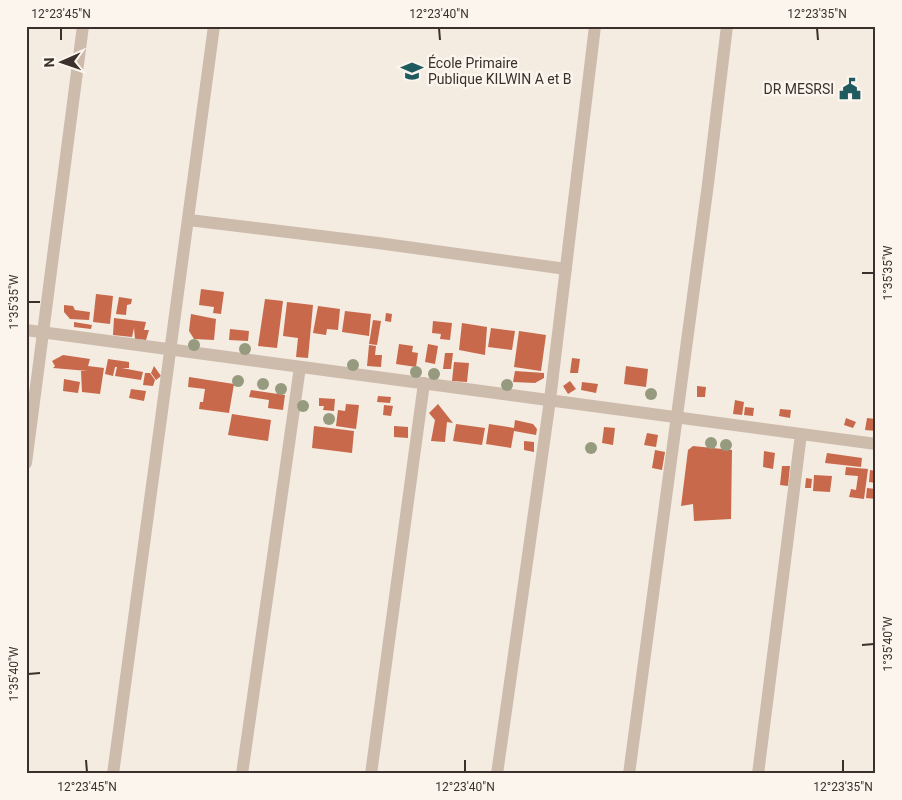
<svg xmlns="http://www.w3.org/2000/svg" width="902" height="800" font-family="Roboto,sans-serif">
<rect width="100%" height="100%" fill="#f4ebe1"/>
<path fill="#c8694b" d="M201 289 224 292 221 314 213 313 214 307 199 305Z
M96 294 113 296 110 324 93 322Z
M119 297 132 299 131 304 127 305 126 315 116 314Z
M265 299 283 301 277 348 258 346Z
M287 302 313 305 308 358 296 357 298 338 283 336Z
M64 305 73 306 75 310 90 312 89 320 70 319 64 312Z
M318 306 340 309 338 330 327 329 326 335 313 333Z
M345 311 371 314 369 336 342 332Z
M386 313 392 314 391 322 385 321Z
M191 314 216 319 214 340 194 339 189 331Z
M114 318 146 322 144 330H149L146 340 135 339 134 328 132 337 113 335Z
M373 320 381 321 377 345 369 344Z
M433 321 452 323 450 340 440 339 441 334 432 333Z
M74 322 92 325 91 329 74 327Z
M462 323 487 327 485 355 459 350Z
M491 328 515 331 512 350 488 347Z
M230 329 249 331 248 341 229 340Z
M519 331 546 335 541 371 514 367Z
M399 344 413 346 412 352 418 353 416 367 396 364Z
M428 344 438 346 435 364 425 362Z
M369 345 376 346 375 355H382L381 367 367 366Z
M445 353H453L451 369H443Z
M63 355 90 359 88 366 104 368 100 394 82 392 81 371H88L53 368 55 366 52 361Z
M572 358 580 359 578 373H570Z
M108 359 129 362V368H122L143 372 141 380 115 376 117 367H115L113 376 105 374Z
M454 362 469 363 467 382 452 381Z
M154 366 161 376 156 380 151 373Z
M626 366 648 369 646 387 624 384Z
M515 371 544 373V378L535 383 513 382Z
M145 373H150L155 380 153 386 143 385Z
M189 377 234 384 229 413 199 409 200 402H203L205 389 188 387Z
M64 379 80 382 78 393 63 391Z
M570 381 576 389 568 394 563 386Z
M582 382 598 384 596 393 581 390Z
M697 386 706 387 705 397H697Z
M131 389 146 391 144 401 129 398Z
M251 390 285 395 283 410 268 408 269 400 249 397Z
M378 396 391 397 390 403 377 402Z
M319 398 335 399 334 411 323 410 324 406H319Z
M735 400 744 402 742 415 733 414Z
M346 404 359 405 356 429 336 426 338 410 345 411Z
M438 404 453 423 447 422 445 442 431 441 435 420 429 413Z
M384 405 393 406 391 416 383 415Z
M745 407 754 408 753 416 744 415Z
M780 409 791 410 790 418 779 416Z
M232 414 271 420 268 441 228 435Z
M846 418 856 422 853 428 844 425Z
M867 418 876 419V431L865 430Z
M515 420 533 424 537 429 536 435 514 431 511 448 486 444 489 424 514 428Z
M456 424 485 428 482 445 453 441Z
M314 426 354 431 352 453 312 448Z
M394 426 408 427V438L394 437Z
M604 427 615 428 613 445 602 443Z
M647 433 658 435 656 447 644 445Z
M524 441 534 442V452L524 450Z
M693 446 732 450 731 519 694 521 693 504 681 506 688 450Z
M655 450 665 452 662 470 652 468Z
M764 451 775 453 773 469 763 467Z
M827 453 862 458 861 467 825 463Z
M782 466H790L788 486 780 485Z
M846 467 868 469 864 499 849 497 851 489 856 490 858 476 845 475Z
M870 470 876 471V483L869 482Z
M814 475 832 476 830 492 813 491Z
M806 478 812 479 811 488H805Z
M867 488 876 489V499L866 498Z"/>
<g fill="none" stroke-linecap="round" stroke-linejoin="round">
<path stroke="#cdbbac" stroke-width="12" d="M189 220 378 243 566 269
M26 330 876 444
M26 463 83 26
M113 774 214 26
M242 774 300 367
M371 774 424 383
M497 774 550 400 595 26
M629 774 708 184 727 26
M758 774 801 434"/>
</g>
<g fill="#969b7f">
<circle cx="194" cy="345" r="6"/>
<circle cx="245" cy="349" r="6"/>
<circle cx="353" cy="365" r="6"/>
<circle cx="416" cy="372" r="6"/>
<circle cx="434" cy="374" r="6"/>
<circle cx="238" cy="381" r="6"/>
<circle cx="263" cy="384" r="6"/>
<circle cx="507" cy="385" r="6"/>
<circle cx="281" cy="389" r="6"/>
<circle cx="651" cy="394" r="6"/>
<circle cx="303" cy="406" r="6"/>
<circle cx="329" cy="419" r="6"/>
<circle cx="711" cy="443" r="6"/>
<circle cx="726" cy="445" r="6"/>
<circle cx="591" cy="448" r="6"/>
</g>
<path fill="none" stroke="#3b302b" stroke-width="2" d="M61 28V40M439 28 440 40M817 28 818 40M862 273H874M28 302H40M862 645 874 644M28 674 40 673M86 760 87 772M465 760V772M843 760V772"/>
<defs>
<g id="school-bare" transform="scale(1.725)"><path d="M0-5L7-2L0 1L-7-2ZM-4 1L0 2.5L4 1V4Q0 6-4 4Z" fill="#1f5a5e" stroke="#fbf5ee" stroke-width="2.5" paint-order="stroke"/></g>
<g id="civic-bare" transform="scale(1.725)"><path d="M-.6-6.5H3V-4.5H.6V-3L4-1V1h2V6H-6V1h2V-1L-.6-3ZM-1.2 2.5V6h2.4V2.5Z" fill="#1f5a5e" stroke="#fbf5ee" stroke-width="2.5" paint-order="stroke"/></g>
</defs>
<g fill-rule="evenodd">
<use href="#school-bare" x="412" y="71"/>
<use href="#civic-bare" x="850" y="89"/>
</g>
<g text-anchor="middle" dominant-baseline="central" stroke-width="5" stroke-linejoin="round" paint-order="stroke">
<g font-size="14" fill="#3b302b" stroke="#fbf5ee" text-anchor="start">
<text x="428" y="63">École Primaire<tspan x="428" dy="16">Publique KILWIN A et B</tspan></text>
<text x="834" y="89" text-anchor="end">DR MESRSI</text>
</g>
</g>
<rect width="902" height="800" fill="none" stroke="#fbf5ee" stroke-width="55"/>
<g transform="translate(62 62) rotate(268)" stroke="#fbf5ee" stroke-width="4" paint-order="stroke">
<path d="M0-4L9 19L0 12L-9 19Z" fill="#3b302b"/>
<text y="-8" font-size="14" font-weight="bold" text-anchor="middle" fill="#3b302b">N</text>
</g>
<rect x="28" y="28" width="846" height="744" fill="none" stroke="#3b302b" stroke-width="2"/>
<g font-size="12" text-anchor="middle" fill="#3b302b">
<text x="61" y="18">12°23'45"N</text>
<text x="439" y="18">12°23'40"N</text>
<text x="817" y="18">12°23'35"N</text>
<text transform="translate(888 273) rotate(-90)" y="4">1°35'35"W</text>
<text transform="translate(14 302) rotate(-90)" y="4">1°35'35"W</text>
<text transform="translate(888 644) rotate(-90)" y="4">1°35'40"W</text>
<text transform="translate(14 674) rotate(-90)" y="4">1°35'40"W</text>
<text x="87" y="791">12°23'45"N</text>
<text x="465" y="791">12°23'40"N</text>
<text x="843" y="791">12°23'35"N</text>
</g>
</svg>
